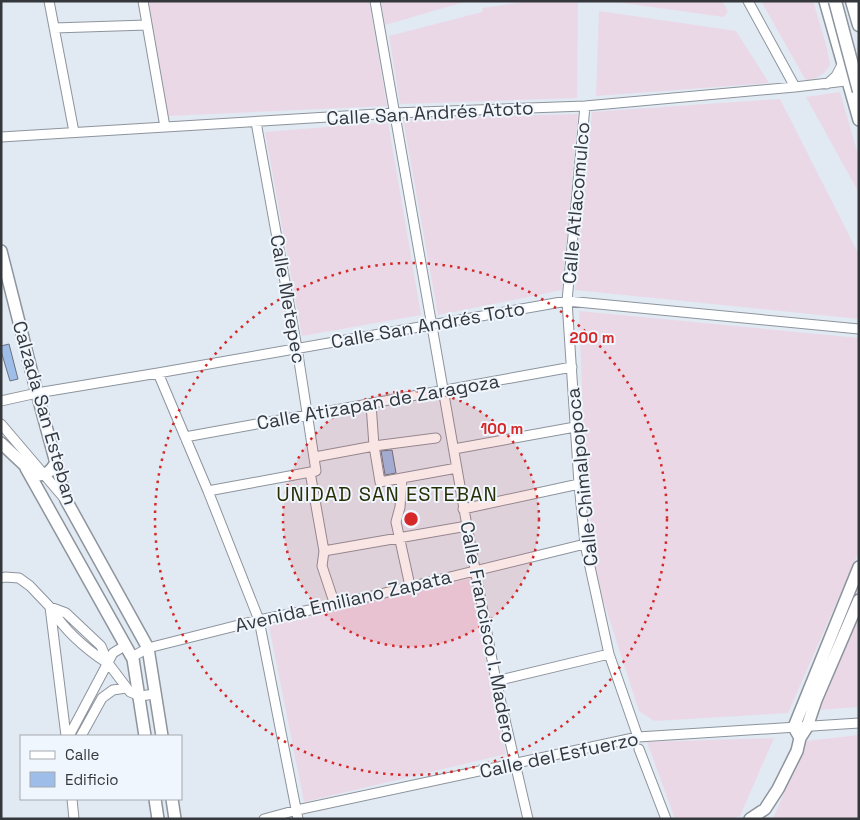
<svg xmlns="http://www.w3.org/2000/svg" width="860" height="820" font-family="'Space Grotesk',sans-serif">
<rect width="100%" height="100%" fill="#e1e9f3"/>
<path fill="#ebd8e7" d="M148 1H369L387 106 168 116Z
M381 1H464V2L385 25Z
M531 1H578L577 98 400 104 389 36 482 12 483 8Z
M609 1H722L728 11 724 17Z
M761 1H813L827 48 830 65 823 74 810 81 805 79Z
M599 11 736 31 769 83 596 96Z
M840 92 859 158V193L806 97Z
M780 99 859 255V319L575 290 592 112Z
M578 114 562 290 438 315 403 119Z
M388 122 421 315 302 336 265 132Z
M579 311 859 338V551L788 713 654 721 639 711 595 575 585 468Z
M469 579 506 754 304 802 269 626Z
M859 613V707L819 710Z
M859 735V819H773L806 741Z
M774 738 740 816 729 819H675L647 742Z"/>
<path fill="#9ebee9" stroke="#6a717a" d="M9 344 18 379 10 381 1 351V346Z
M392 450 396 473 385 475 381 451Z"/>
<g fill="none" stroke-linecap="round" stroke-linejoin="round">
<g stroke="#8d949d" stroke-width="11">
<path id="minor" d="M49 1 74 132
M143 1 165 127
M375 1 467 526 496 681 528 819
M748 1 795 87
M54 28 147 25
M827 84 836 76 843 63
M585 106 567 301 579 484 585 544 609 654 638 737
M1 137 394 113 585 106 795 87 854 80
M158 373 208 491 259 620 298 819
M1 401 37 393 158 373 567 301 859 329
M371 404 374 446 380 482 457 468
M1 424 64 498
M185 437 572 367
M454 449 575 427
M315 457 374 446 436 438
M310 472 324 551 322 566 335 605
M402 478 400 507 396 522 410 586
M208 491 316 471 297 348 256 122
M463 509 579 484
M324 551 467 526
M1 578 5 577 19 578 30 586 50 607 66 736
M50 607 66 613 101 646 108 663 130 692 140 696 155 694
M52 610C66 632 86 649 107 663
M132 657 148 648 259 620 335 605 585 544
M496 681 609 654
M69 736 113 653 126 645
M81 736 102 698 113 690 126 688
M639 749 666 819
M72 799 74 819
M264 819 297 810 638 737 859 723"/>
</g>
<g stroke="#8d949d" stroke-width="14">
<path id="major" d="M825 1 859 120
M1 251 37 393 66 500 148 648 162 736
M1 443 34 474C45 477 51 472 56 462
M26 468 133 659 145 736
M800 738 794 727 859 567
M155 799 158 819
M172 799 175 819
M750 819 765 809 778 789 797 751 800 738 807 727 816 700 859 600"/>
</g>
<g stroke="#8d949d" stroke-width="15">
<path id="highway" d="M852 1 859 25"/>
</g>
<use href="#minor" stroke="#fff" stroke-width="9"/>
<use href="#major" stroke="#fff" stroke-width="11"/>
<use href="#highway" stroke="#fff" stroke-width="12"/>
<g stroke="#8d949d" stroke-width="15" stroke-linecap="butt">
<path id="highway-bridge" d="M835 1 859 91"/>
</g>
<use href="#highway-bridge" stroke="#fff" stroke-width="12"/>
</g>
<circle cx="411" cy="519" r="128" fill="#d62828" fill-opacity=".12"/>
<g fill="none" stroke="#d62828" stroke-width="2.5" stroke-dasharray="2.5 5">
<circle cx="411" cy="519" r="128"/>
<circle cx="411" cy="519" r="256"/>
</g>
<g text-anchor="middle" dominant-baseline="central" stroke-width="4" stroke-linejoin="round" paint-order="stroke">
<g font-size="19" fill="#34373b" stroke="#f0f6fe">
<text transform="translate(430 113) rotate(-3)">Calle San Andrés Atoto</text>
<text transform="translate(576 203) rotate(-85)">Calle Atlacomulco</text>
<text transform="translate(288 299) rotate(80)">Calle Metepec</text>
<text transform="translate(428 325) rotate(-10)">Calle San Andrés Toto</text>
<text transform="translate(378 402) rotate(-10)">Calle Atizapan de Zaragoza</text>
<text transform="translate(45 413) rotate(74)">Calzada San Esteban</text>
<text transform="translate(582 477) rotate(-96)">Calle Chimalpopoca</text>
<text transform="translate(343 601) rotate(-13)">Avenida Emiliano Zapata</text>
<text transform="translate(488 632) rotate(79)">Calle Francisco I. Madero</text>
<text transform="translate(559 755) rotate(-12)">Calle del Esfuerzo</text>
</g>
<g font-size="20" letter-spacing="1" fill="#282d04" stroke="#f0f6fe">
<text x="387" y="494">UNIDAD SAN ESTEBAN</text>
</g>
</g>
<circle cx="411" cy="519" r="8" fill="#d62828" stroke="#f0f6fe" stroke-width="2.5"/>
<g font-size="15" text-anchor="middle" font-weight="bold" fill="#d62828" stroke="#f0f6fe" stroke-width="4" stroke-linejoin="round" paint-order="stroke">
<text x="592" y="343">200 m</text>
<text x="502" y="434">100 m</text>
</g>
<rect width="860" height="820" fill="none" stroke="#34373b" stroke-width="5"/>
<rect x="20" y="735" width="162" height="65" fill="#f0f6fe" stroke="#a5aab0"/>
<rect x="30" y="751" width="25" height="8" fill="#ffffff" stroke="#a5aab0"/>
<text x="65" y="760" font-size="15" fill="#34373b">Calle</text>
<rect x="30" y="772" width="25" height="15" fill="#9ebee9" stroke="#a5aab0"/>
<text x="65" y="785" font-size="15" fill="#34373b">Edificio</text>
</svg>
